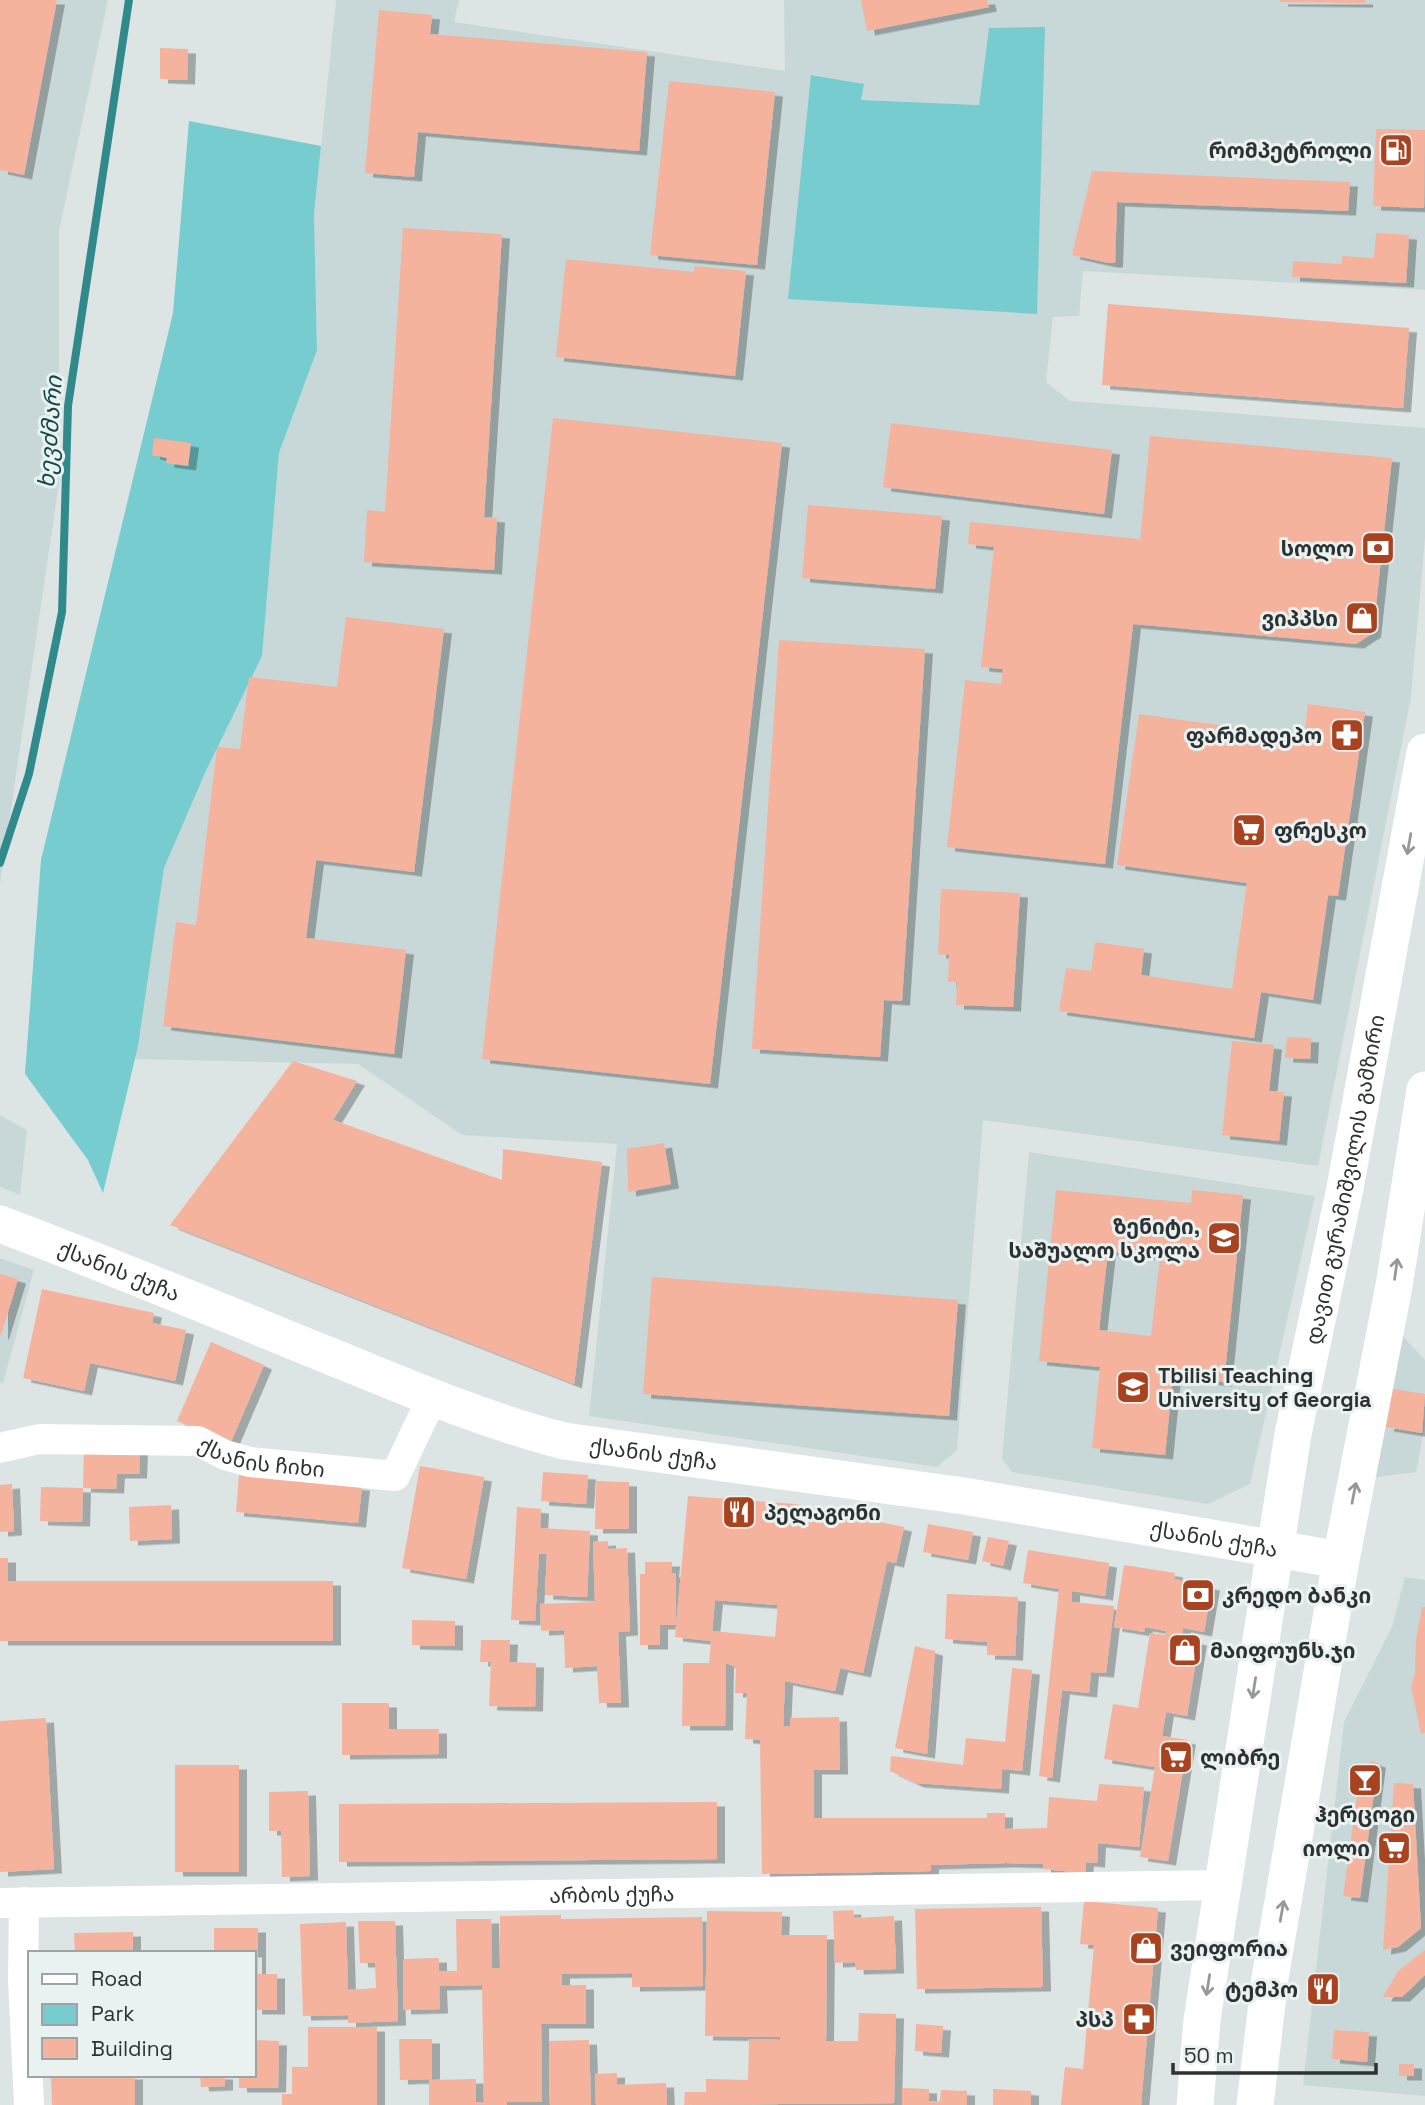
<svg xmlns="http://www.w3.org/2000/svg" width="1425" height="2105" font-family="'Space Grotesk','Noto Sans Georgian',sans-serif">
<defs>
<filter id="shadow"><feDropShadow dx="8" dy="4.5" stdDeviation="0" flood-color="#0004"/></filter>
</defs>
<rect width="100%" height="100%" fill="#dce4e4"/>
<path fill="#c8d8d8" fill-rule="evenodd" d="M0 0H108L59 231V483L0 884Z
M336 0H459L454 22 785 71 784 0H1425V290L1083 271 1079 316 1053 317 1046 382 1070 401 1425 428V538L1411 697 1318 1166 983 1120 957 1450 937 1467 589 1416 617 1144 462 1135 358 1064 135 1059 164 868 205 773 262 656 279 453 317 350 314 214ZM989 28 1036 314 812 75 864 84 860 100 979 105Z
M0 1115 27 1130 20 1195 0 1187Z
M1029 1152 1315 1196 1250 1484 1208 1504 1012 1472 1002 1459Z
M0 1258 34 1270 3 1383 0 1382Z
M1397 1330 1425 1360V1425L1416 1472 1370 1478Z
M1405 1577 1425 1580V2096L1303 2085 1344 1722 1392 1627Z"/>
<path fill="#77cccf" d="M1045 27 1037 314 788 299 811 75 864 84 861 100 979 105 989 28Z
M189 121 321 146 314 214 317 350 279 453 262 656 205 773 164 868 138 1046 103 1193 88 1160 25 1074 41 860 173 313Z"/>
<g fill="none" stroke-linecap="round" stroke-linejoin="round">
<path stroke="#30898b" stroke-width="8" d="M0 863 29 774 62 612 68 406 129 0"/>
</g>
<path fill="#f5b29d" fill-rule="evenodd" filter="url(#shadow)" d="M0 0H57L24 175 0 170Z
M861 0H987L989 7 867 31Z
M1280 0H1365V3L1280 2Z
M379 10 432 15 430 34 647 52 639 151 418 132 414 177 365 173Z
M160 48 188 49 187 80 160 79Z
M669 81 775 92 757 265 650 255Z
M1376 129 1425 130 1424 208 1373 206Z
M1092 171 1350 182 1348 211 1117 202 1115 263H1109L1072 255Z
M403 228 502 234 484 517 497 518 494 570 364 562 367 510 385 512Z
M1376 233 1409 235 1406 283 1292 277 1293 261 1342 264V256L1374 258Z
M566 259 694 272 695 266 746 271 735 376 556 357Z
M1108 304 1409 328 1403 408 1102 385Z
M553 418 782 443 710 1084 482 1059Z
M891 423 1112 450 1104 514 883 487Z
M1150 436 1392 458 1373 633 1356 644 1133 624 1105 864 947 847 965 680 1001 684 1003 669 981 667 994 547 968 544 970 522 1139 539 1140 542Z
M154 438 191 443 188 466 166 463 167 458 152 455Z
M808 505 942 516 935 589 802 578Z
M346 617 444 629 414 872 316 860 306 938 406 950 394 1054 163 1026 176 922 196 925 217 747 240 749 249 677 337 687Z
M779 640 925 649 902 1001 884 1000 880 1057 752 1049Z
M1308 704 1365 712 1338 896 1328 895 1313 1000 1261 992 1254 1038 1059 1011 1066 968 1091 971 1095 942 1144 949 1141 975 1232 989 1247 883 1117 865 1139 714 1304 737Z
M941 889 1020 893 1013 1007 956 1005 957 982H948L949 955 938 954Z
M1287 1037 1311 1038 1310 1059 1285 1058Z
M1232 1041 1274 1045 1269 1091 1284 1092 1279 1141 1222 1135Z
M293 1061 357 1081 333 1120 502 1180 503 1149 602 1162 574 1384 170 1225Z
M664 1143 671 1184 628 1192 627 1149Z
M1056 1190 1191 1203 1192 1190 1243 1195 1224 1382 1173 1377 1165 1455 1092 1448 1100 1367 1039 1361ZM1108 1251 1160 1257 1151 1336 1099 1330Z
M0 1274 18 1279 1 1335H0Z
M652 1277 958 1300 949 1416 643 1394Z
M42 1289 154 1313 152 1323 186 1330 175 1381 90 1363 84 1391 23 1378Z
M211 1342 264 1365 230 1444 177 1421Z
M1393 1389 1425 1394 1422 1433 1386 1427Z
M84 1447 140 1449 139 1474H117L116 1489 83 1488Z
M420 1466 484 1477 466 1579 402 1568Z
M543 1472 588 1475 586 1504 541 1501Z
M239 1475 362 1486 358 1523 236 1512Z
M596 1481 629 1482V1529H595Z
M12 1484 14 1531 0 1532V1485Z
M41 1487 83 1488 82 1522 40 1521Z
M688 1496 795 1504 904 1527 896 1563 887 1561 863 1673 840 1668 835 1691 785 1681 783 1727 790 1726V1718L839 1717 840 1770H814V1818H987V1813H1005V1829L1047 1828 1049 1797 1097 1801 1099 1784 1144 1787 1139 1847 1098 1843 1097 1863 1086 1862 1085 1873 1043 1869V1864L1006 1863 931 1865V1871L762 1874 760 1740 745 1739 747 1693H735L736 1667 726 1663 725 1726H682L683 1663H709L711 1641 675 1637ZM715 1600 778 1605 775 1637 712 1631Z
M171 1505 172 1539 130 1541 129 1507Z
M517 1507 541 1509 540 1528 590 1531 587 1597 545 1595 547 1554H539L535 1621 511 1620Z
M928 1524 973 1532 968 1560 923 1552Z
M988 1537 1009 1541 1003 1566 982 1561Z
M608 1541V1549L627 1548 630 1631 618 1632 621 1703H599L597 1666 565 1668 564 1630 541 1631 540 1604 595 1602 593 1542Z
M1028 1550 1109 1563 1105 1596 1072 1591V1602L1114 1606 1106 1673 1091 1672 1089 1693 1062 1690 1052 1778 1039 1776 1059 1589 1023 1583Z
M0 1558H8V1581H333V1641H0Z
M645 1562H672L671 1573H676V1625H660V1645H640V1574H645Z
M1124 1565 1175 1573 1174 1579 1212 1586 1204 1632 1183 1628 1182 1638 1199 1641 1187 1716 1166 1712 1162 1736 1188 1740 1168 1861 1140 1857 1155 1767 1104 1759 1113 1704 1138 1708 1150 1633 1165 1635 1166 1631 1145 1627 1144 1632 1114 1627Z
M947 1594 1018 1597 1015 1656 987 1655V1642L945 1639Z
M1422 1607H1425V1733L1421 1734 1411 1686 1415 1673 1416 1639Z
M412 1620 455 1621V1646L412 1645Z
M481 1640H510L509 1662 536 1663 535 1707 489 1706 491 1662H480Z
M915 1646 935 1651 927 1754 895 1748Z
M1012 1668 1032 1670 1022 1771 1002 1769 1001 1789 916 1783 890 1771 891 1756 963 1765 966 1738 1005 1742Z
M342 1703H389V1729H439V1754L342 1755Z
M46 1718 54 1869 0 1872V1721Z
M1370 1761 1378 1763 1360 1898 1343 1896 1361 1769 1369 1770Z
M175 1765H239V1872H175Z
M1394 1783 1413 1784 1421 1928 1398 1947 1383 1950Z
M308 1791 310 1876 282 1877 281 1831H269V1792Z
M717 1802V1859L339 1862V1804Z
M1084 1901 1158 1908 1141 2105H1061L1065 2067 1083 2069 1094 1945 1080 1944Z
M1041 1907 1043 1987 917 1989 915 1909Z
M853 1910 854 1918 894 1916 896 1969 856 1970 855 1962 835 1963 833 1911Z
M707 1911 782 1912 781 1935H827L826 2041H858L859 2013 896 2014 894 2103 684 2105 685 2092H706V2079L748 2080 749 2039 780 2040V2037L705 2036Z
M561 1915V1919L702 1917 703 1986 632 1987V1973L562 1974V1985H586V2024H541L542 2102H507V2105H429V2079L400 2080 399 2039H432V2080L476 2079V2102L484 2103 482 1985 439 1986 440 2009 403 2010V1959L439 1958V1971H457L456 1919H491L492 1968H500V1916Z
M358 1921H395L398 2021 348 2023V2015L303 2016 300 1924 346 1922 348 1990 376 1988 375 1963H360Z
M214 1928H258V1974H277V2010H254V1953H214Z
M133 1932V1953H75L74 1933Z
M1425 1950V1975L1402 1997H1383L1398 1971Z
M916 2024 943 2026 941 2053 915 2051Z
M308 2027H377V2105H282V2094H292V2067H308Z
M1334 2030 1369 2032 1367 2062 1332 2059Z
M254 2040 279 2041 278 2088H239V2075H254Z
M589 2040 591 2105H550L549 2041Z
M1399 2064H1414V2076H1399Z
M617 2073V2085L666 2083 667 2105H596L595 2074Z
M51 2075H135V2105H52Z
M200 2075H225V2086L201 2087Z
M902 2088 929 2089V2101H940L941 2090 967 2091V2105H902Z
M993 2089 1031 2091V2105H993Z"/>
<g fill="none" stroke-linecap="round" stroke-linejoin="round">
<g stroke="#fff" stroke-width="30">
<path id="s1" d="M0 1448 39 1439 198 1441 225 1455 250 1462 395 1476 432 1398"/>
<path d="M24 1902 23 1981 29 2105"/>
<path id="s2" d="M0 1903 1224 1885"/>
</g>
<g stroke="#fff" stroke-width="37">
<path id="s3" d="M0 1224C109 1265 217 1310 325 1354 404 1386 482 1420 564 1441L964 1496 1341 1560"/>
<path id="s4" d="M1195 2105 1202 2020 1293 1434 1345 1188 1425 752"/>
<path d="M1255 2105 1270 1978 1341 1560 1394 1286 1425 1090"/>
</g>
</g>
<defs><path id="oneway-shaft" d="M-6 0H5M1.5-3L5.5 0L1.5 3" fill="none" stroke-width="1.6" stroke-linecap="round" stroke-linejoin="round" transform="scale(1.75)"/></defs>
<g stroke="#969898">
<use href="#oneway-shaft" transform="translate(1409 844) rotate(100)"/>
<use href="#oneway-shaft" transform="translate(1396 1269) rotate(-82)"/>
<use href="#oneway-shaft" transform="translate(1354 1493) rotate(-79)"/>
<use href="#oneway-shaft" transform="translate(1254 1688) rotate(99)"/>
<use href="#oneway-shaft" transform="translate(1282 1911) rotate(-80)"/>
<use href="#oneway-shaft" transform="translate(1208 1985) rotate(99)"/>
</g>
<defs>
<g id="fuel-square" transform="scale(1.75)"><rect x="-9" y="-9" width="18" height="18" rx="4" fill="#a9421e" stroke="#e9f1f1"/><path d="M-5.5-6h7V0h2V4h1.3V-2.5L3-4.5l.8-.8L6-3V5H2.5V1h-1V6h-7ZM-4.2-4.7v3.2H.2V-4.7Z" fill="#fff"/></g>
<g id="bank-square" transform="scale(1.75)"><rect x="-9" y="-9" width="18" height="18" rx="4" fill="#a9421e" stroke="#e9f1f1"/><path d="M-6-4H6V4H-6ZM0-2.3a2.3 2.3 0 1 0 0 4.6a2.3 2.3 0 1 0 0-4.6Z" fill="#fff"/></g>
<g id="shop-square" transform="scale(1.75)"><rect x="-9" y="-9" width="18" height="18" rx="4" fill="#a9421e" stroke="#e9f1f1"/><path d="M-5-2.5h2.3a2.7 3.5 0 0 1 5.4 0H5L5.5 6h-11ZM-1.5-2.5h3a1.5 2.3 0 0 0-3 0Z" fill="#fff"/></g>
<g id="pharmacy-square" transform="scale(1.75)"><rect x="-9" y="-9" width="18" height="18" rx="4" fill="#a9421e" stroke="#e9f1f1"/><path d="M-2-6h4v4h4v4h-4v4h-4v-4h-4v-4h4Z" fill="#fff"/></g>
<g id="supermarket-square" transform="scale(1.75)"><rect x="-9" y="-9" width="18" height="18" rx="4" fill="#a9421e" stroke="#e9f1f1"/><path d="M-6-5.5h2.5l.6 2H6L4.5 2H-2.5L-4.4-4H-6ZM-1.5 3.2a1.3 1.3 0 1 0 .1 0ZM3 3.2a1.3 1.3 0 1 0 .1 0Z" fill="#fff"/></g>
<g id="school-square" transform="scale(1.75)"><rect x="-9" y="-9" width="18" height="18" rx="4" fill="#a9421e" stroke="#e9f1f1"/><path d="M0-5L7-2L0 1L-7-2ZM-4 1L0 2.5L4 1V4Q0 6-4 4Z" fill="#fff"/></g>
<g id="university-square" transform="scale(1.75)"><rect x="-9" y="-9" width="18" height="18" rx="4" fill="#a9421e" stroke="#e9f1f1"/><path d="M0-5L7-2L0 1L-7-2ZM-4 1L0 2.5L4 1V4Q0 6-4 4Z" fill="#fff"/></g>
<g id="restaurant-square" transform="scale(1.75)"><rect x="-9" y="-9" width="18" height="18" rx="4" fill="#a9421e" stroke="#e9f1f1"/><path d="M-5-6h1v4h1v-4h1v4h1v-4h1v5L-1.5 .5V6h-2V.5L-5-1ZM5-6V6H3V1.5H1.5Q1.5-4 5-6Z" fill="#fff"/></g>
<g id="bar-square" transform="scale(1.75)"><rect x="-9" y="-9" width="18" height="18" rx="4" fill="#a9421e" stroke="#e9f1f1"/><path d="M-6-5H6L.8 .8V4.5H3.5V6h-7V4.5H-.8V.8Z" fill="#fff"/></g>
</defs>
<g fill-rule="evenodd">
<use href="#fuel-square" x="1396" y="150"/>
<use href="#bank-square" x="1378" y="548"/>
<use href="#shop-square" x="1362" y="618"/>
<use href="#pharmacy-square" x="1347" y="735"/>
<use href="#supermarket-square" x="1249" y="830"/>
<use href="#school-square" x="1224" y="1238"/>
<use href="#university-square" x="1133" y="1387"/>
<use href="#restaurant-square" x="739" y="1512"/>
<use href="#bank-square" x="1198" y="1595"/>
<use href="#shop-square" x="1185" y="1650"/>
<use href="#supermarket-square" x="1176" y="1757"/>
<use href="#bar-square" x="1365" y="1780"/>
<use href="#supermarket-square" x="1394" y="1848"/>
<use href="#shop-square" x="1146" y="1948"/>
<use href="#restaurant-square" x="1323" y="1989"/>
<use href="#pharmacy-square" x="1139" y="2019"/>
</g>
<g text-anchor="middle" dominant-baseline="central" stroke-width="6" stroke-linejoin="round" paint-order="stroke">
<g font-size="21" font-weight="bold" fill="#2e3131" stroke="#e9f1f1" text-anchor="end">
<text x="1372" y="150">რომპეტროლი</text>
<text x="1354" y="548">სოლო</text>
<text x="1338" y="618">ვიპპსი</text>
<text x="1322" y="735">ფარმადეპო</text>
<text x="1274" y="830" text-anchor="start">ფრესკო</text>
<text x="1200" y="1226">ზენიტი,<tspan x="1200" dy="24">საშუალო სკოლა</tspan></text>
<text x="1158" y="1375" text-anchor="start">Tbilisi Teaching<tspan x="1158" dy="24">University of Georgia</tspan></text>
<text x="764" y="1512" text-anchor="start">პელაგონი</text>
<text x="1222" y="1595" text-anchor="start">კრედო ბანკი</text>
<text x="1210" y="1650" text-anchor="start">მაიფოუნს.ჯი</text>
<text x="1200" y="1757" text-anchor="start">ლიბრე</text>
<text x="1365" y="1814" text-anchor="middle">ჰერცოგი</text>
<text x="1370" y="1848">იოლი</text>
<text x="1170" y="1948" text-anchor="start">ვეიფორია</text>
<text x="1298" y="1989">ტემპო</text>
<text x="1114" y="2019">პსპ</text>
</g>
<g font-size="21" fill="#2e3131" stroke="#e9f1f1">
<text stroke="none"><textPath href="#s4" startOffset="938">დავით გურამიშვილის გამზირი</textPath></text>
<text stroke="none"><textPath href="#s3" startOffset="128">ქსანის ქუჩა</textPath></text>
<text stroke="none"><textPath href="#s3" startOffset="695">ქსანის ქუჩა</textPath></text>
<text stroke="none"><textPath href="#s1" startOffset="266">ქსანის ჩიხი</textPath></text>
<text stroke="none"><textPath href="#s3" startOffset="1262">ქსანის ქუჩა</textPath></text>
<text stroke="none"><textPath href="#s2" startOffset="612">არბოს ქუჩა</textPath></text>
</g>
<g font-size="23" font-style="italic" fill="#114648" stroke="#e9f1f1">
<text transform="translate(50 432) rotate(-86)">ხევძმარი</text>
</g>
</g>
<rect x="28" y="1951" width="228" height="126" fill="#e9f1f1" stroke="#9ea4a4" stroke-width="2"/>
<rect x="42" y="1974" width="35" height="10" fill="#ffffff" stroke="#9ea4a4" stroke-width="2"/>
<text x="91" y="1986" font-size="21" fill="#2e3131">Road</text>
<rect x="42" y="2004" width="35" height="21" fill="#77cccf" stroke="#9ea4a4" stroke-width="2"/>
<text x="91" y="2021" font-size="21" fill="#2e3131">Park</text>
<rect x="42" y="2038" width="35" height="21" fill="#f5b29d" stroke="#9ea4a4" stroke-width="2"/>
<text x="91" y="2056" font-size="21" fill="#2e3131">Building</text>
<path d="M1173 2063v10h203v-10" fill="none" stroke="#2e3131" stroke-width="3.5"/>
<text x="1184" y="2063" font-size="21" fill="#2e3131" stroke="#e9f1f1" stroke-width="5" paint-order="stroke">50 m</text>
</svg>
